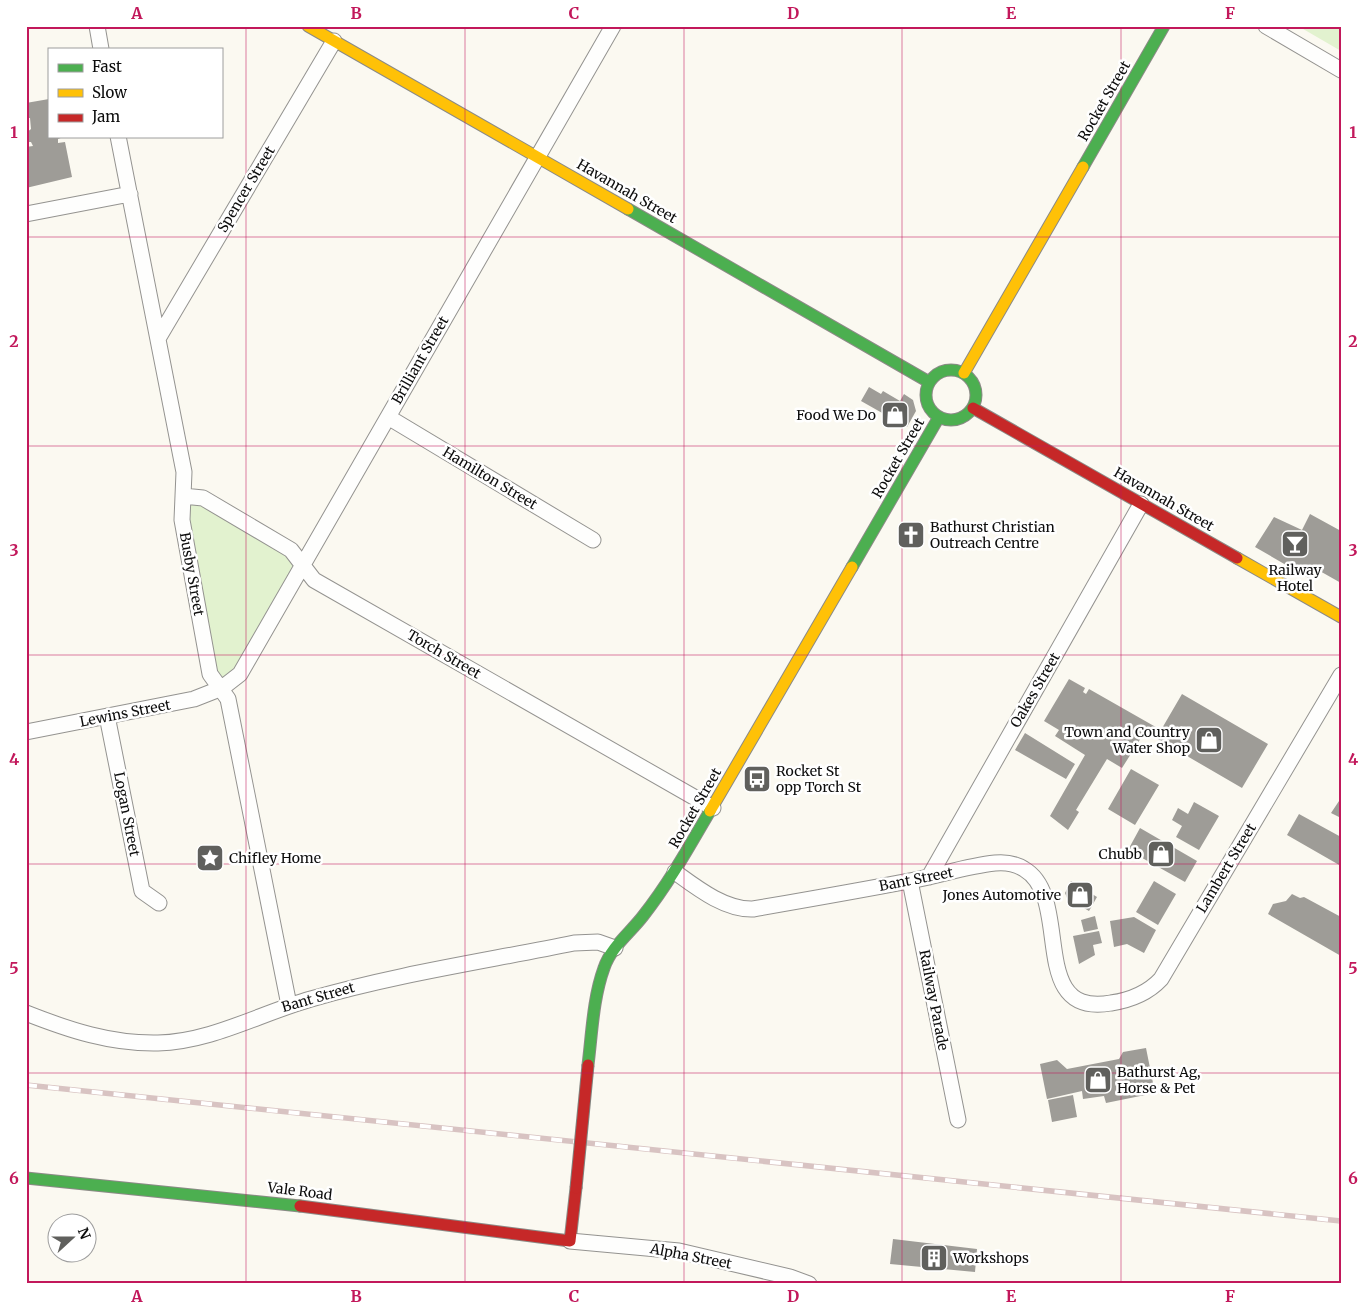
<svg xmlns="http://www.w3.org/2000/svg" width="1367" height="1310" font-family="Merriweather,serif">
<rect width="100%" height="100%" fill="#fbf9f1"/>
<path fill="#e2f2cf" d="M1298 26H1341V51Z
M183 496 203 498 302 565 222 688 210 674Z"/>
<path fill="#9e9c97" d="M49 99V136H66L58 139V143L65 142 72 177 26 188V147L33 146 31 142H28L26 133 31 129 30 118H26V103Z
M869 387 881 394 883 391 900 401 904 394 913 400 916 411 907 427 861 401Z
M1310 514 1341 531V583L1318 570 1312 580 1255 547 1274 517 1302 530Z
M1069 679 1085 688 1083 692 1086 694 1089 689 1161 730 1182 694 1268 744 1242 788 1156 738 1157 736 1146 730 1122 768 1107 759 1076 810 1079 812 1068 830 1050 816 1085 755 1055 736 1059 730 1044 721Z
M1025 733 1075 764 1066 779 1015 750Z
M1131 769 1159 785 1135 825 1108 809Z
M1341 798V818L1331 813Z
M1194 802 1219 816 1199 850 1176 837 1182 826 1172 820 1178 808 1188 814Z
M1299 814 1341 837V866L1287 835Z
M1140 828 1197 861 1185 882 1128 850Z
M1071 881 1097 897 1089 911 1067 898 1065 893Z
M1154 881 1176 894 1158 925 1136 912Z
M1292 894 1300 898 1304 897 1341 917V956L1268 914 1273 904 1286 901Z
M1095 916 1098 929 1084 932 1081 920Z
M1134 917 1156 930 1144 953 1127 944 1114 947 1110 921Z
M1099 931 1102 943 1093 945 1095 955 1079 964 1073 936Z
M1146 1048 1155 1093 1106 1103 1104 1096 1083 1099 1082 1091 1047 1099 1040 1064 1057 1060 1067 1069 1119 1059 1123 1052Z
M1073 1095 1077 1117 1052 1122 1048 1100Z
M893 1239 977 1249 975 1272 890 1264Z"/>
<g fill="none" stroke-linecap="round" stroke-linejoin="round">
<g stroke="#949390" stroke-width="17">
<path id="street" d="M97 26 101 49
M1266 26 1341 70
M118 136 184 472 182 520 210 674 228 699 289 1005
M26 214 130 194
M159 337 334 41
M388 417 593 540
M183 496 203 498 291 550 314 580 713 808
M107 716 142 891 159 903
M26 732 194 699 222 688 240 674 613 26
M675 872C697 888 725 910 753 909 805 900 857 891 909 881 938 876 966 866 995 863 1005 862 1016 864 1024 869 1074 898 1026 1018 1111 1003 1131 1000 1148 993 1161 979L1341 675
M929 877 1141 504
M910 881 958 1120
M26 1013C69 1030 111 1044 158 1043 211 1042 261 1013 311 999 397 974 486 961 574 943L598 942 615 948
M570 1241 679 1251 790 1277 809 1284"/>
</g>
<g stroke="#8b8a86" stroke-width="13">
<path id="fast" d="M1083 167 1164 26
M628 209 929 382
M926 395a25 25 0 1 1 50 0a25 25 0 1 1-50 0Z
M852 567 939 417
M588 1065C592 1033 593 998 604 968 611 947 630 933 643 916 669 883 689 847 710 811
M26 1178 300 1206"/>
</g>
<g stroke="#8b8a86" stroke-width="13">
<path id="slow" d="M308 26 628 209
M964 373 1083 167
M1237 558 1341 617
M710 811 852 567"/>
</g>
<g stroke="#8b8a86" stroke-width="13">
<path id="jam" d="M973 408 1237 558
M300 1206 570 1241 576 1188"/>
</g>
<use href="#street" stroke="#fefefd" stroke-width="15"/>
<use href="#fast" stroke="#4caf50" stroke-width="11"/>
<use href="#slow" stroke="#ffc107" stroke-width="11"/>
<use href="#jam" stroke="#c62828" stroke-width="11"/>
<g stroke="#d8c3c2" stroke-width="5.5">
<path id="rail" d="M26 1085 1341 1221"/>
</g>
<use href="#rail" stroke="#fff" stroke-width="4" stroke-dasharray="11" stroke-linecap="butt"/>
<g stroke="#81817d" stroke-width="13" stroke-linecap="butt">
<path id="jam-bridge" d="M576 1188 588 1065"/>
</g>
<use href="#jam-bridge" stroke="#c62828" stroke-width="11"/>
</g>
<path fill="none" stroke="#c2185b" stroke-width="1" stroke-opacity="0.55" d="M246 26V1284M465 26V1284M684 26V1284M902 26V1284M1121 26V1284M26 237H1341M26 446H1341M26 655H1341M26 864H1341M26 1073H1341"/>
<defs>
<g id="shop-square" transform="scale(1.4375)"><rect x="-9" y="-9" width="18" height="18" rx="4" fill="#60605d" stroke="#fff"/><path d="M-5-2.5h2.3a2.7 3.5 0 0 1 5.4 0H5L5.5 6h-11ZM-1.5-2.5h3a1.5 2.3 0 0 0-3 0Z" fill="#fff"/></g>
<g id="church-square" transform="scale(1.4375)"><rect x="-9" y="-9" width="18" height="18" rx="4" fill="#60605d" stroke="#fff"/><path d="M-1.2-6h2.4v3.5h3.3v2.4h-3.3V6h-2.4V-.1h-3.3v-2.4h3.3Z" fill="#fff"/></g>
<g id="bar-square" transform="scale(1.4375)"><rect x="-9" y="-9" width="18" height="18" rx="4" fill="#60605d" stroke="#fff"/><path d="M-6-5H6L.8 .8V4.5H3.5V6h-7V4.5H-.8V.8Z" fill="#fff"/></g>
<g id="bus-square" transform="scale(1.4375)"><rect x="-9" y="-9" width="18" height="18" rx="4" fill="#60605d" stroke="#fff"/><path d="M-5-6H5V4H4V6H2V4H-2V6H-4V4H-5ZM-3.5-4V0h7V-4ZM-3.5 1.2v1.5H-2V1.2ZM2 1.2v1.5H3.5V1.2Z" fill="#fff"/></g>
<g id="sight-square" transform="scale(1.4375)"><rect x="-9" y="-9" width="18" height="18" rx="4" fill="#60605d" stroke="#fff"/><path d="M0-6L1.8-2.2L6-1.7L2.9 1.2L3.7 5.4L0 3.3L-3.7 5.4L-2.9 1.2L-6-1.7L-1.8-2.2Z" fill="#fff"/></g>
<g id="building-square" transform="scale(1.4375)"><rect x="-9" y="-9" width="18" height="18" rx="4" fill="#60605d" stroke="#fff"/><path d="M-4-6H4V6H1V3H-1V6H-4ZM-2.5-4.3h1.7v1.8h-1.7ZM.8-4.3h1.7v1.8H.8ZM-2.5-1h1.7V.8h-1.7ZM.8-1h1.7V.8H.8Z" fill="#fff"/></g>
</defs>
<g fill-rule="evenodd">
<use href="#shop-square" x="895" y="415"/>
<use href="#church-square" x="911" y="535"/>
<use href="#bar-square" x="1295" y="544"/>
<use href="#shop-square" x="1209" y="740"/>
<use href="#bus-square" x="757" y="779"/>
<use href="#shop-square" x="1161" y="854"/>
<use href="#sight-square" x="210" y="858"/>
<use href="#shop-square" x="1080" y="895"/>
<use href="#shop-square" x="1098" y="1080"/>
<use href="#building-square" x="934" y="1258"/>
</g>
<g text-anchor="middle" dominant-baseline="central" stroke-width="5" stroke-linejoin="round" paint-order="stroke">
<g font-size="14" fill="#0d0d0d" stroke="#fff">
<text transform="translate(1104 101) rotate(-60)">Rocket Street</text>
<text transform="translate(246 189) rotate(-59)">Spencer Street</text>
<text transform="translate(627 191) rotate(30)">Havannah Street</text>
<text transform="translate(420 360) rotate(-60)">Brilliant Street</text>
<text transform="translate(898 458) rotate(-60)">Rocket Street</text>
<text transform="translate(490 478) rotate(31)">Hamilton Street</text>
<text transform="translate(1164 499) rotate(30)">Havannah Street</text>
<text transform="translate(192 574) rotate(80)">Busby Street</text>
<text transform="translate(444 654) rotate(30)">Torch Street</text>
<text transform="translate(1035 690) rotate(-60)">Oakes Street</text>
<text transform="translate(125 713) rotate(-11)">Lewins Street</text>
<text transform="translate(695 808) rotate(-60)">Rocket Street</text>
<text transform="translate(127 814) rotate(79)">Logan Street</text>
<text transform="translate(1226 868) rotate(-59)">Lambert Street</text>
<text transform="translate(916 879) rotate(-11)">Bant Street</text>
<text transform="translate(318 997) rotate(-16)">Bant Street</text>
<text transform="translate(934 1000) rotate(79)">Railway Parade</text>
<text transform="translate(300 1191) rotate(7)">Vale Road</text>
<text transform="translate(691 1256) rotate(11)">Alpha Street</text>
</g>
<g font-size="14" fill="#0d0d0d" stroke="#fff" text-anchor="start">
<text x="876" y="415" text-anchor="end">Food We Do</text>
<text x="930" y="527">Bathurst Christian<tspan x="930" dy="16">Outreach Centre</tspan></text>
<text x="1295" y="570" text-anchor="middle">Railway<tspan x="1295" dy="16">Hotel</tspan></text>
<text x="1190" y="732" text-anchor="end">Town and Country<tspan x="1190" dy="16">Water Shop</tspan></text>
<text x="776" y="771">Rocket St<tspan x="776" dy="16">opp Torch St</tspan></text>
<text x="1142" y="854" text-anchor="end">Chubb</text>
<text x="229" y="858">Chifley Home</text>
<text x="1061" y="895" text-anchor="end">Jones Automotive</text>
<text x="1117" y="1072">Bathurst Ag,<tspan x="1117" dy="16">Horse &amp; Pet</tspan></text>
<text x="953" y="1258">Workshops</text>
</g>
</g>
<rect width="1367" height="1310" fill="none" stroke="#ffffff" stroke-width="55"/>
<rect x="48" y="48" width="175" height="90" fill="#ffffff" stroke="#9e9e9e"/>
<rect x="58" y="64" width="25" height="8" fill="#4caf50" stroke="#9e9e9e"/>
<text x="92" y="72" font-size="15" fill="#0d0d0d">Fast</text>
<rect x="58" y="89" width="25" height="8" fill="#ffc107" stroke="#9e9e9e"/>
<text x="92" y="98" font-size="15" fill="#0d0d0d">Slow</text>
<rect x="58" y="114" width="25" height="8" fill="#c62828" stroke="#9e9e9e"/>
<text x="92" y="122" font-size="15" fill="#0d0d0d">Jam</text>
<g transform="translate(72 1238) rotate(69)"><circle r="24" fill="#ffffff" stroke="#9e9e9e"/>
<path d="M0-4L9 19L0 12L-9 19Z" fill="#60605d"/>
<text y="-8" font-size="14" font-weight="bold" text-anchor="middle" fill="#0d0d0d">N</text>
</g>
<rect x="28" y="28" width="1312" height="1254" fill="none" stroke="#c2185b" stroke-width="2"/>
<g font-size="16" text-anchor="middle" font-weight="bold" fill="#c2185b">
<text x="137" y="19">A</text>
<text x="356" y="19">B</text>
<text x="574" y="19">C</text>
<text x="793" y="19">D</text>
<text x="1011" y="19">E</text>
<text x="1230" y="19">F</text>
<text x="14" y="138">1</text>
<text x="1353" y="138">1</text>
<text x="14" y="347">2</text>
<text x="1353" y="347">2</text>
<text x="14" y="556">3</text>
<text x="1353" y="556">3</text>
<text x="14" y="765">4</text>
<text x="1353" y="765">4</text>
<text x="14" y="974">5</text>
<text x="1353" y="974">5</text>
<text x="14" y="1184">6</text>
<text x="1353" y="1184">6</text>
<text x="137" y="1302">A</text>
<text x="356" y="1302">B</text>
<text x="574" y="1302">C</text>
<text x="793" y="1302">D</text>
<text x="1011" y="1302">E</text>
<text x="1230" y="1302">F</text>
</g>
</svg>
